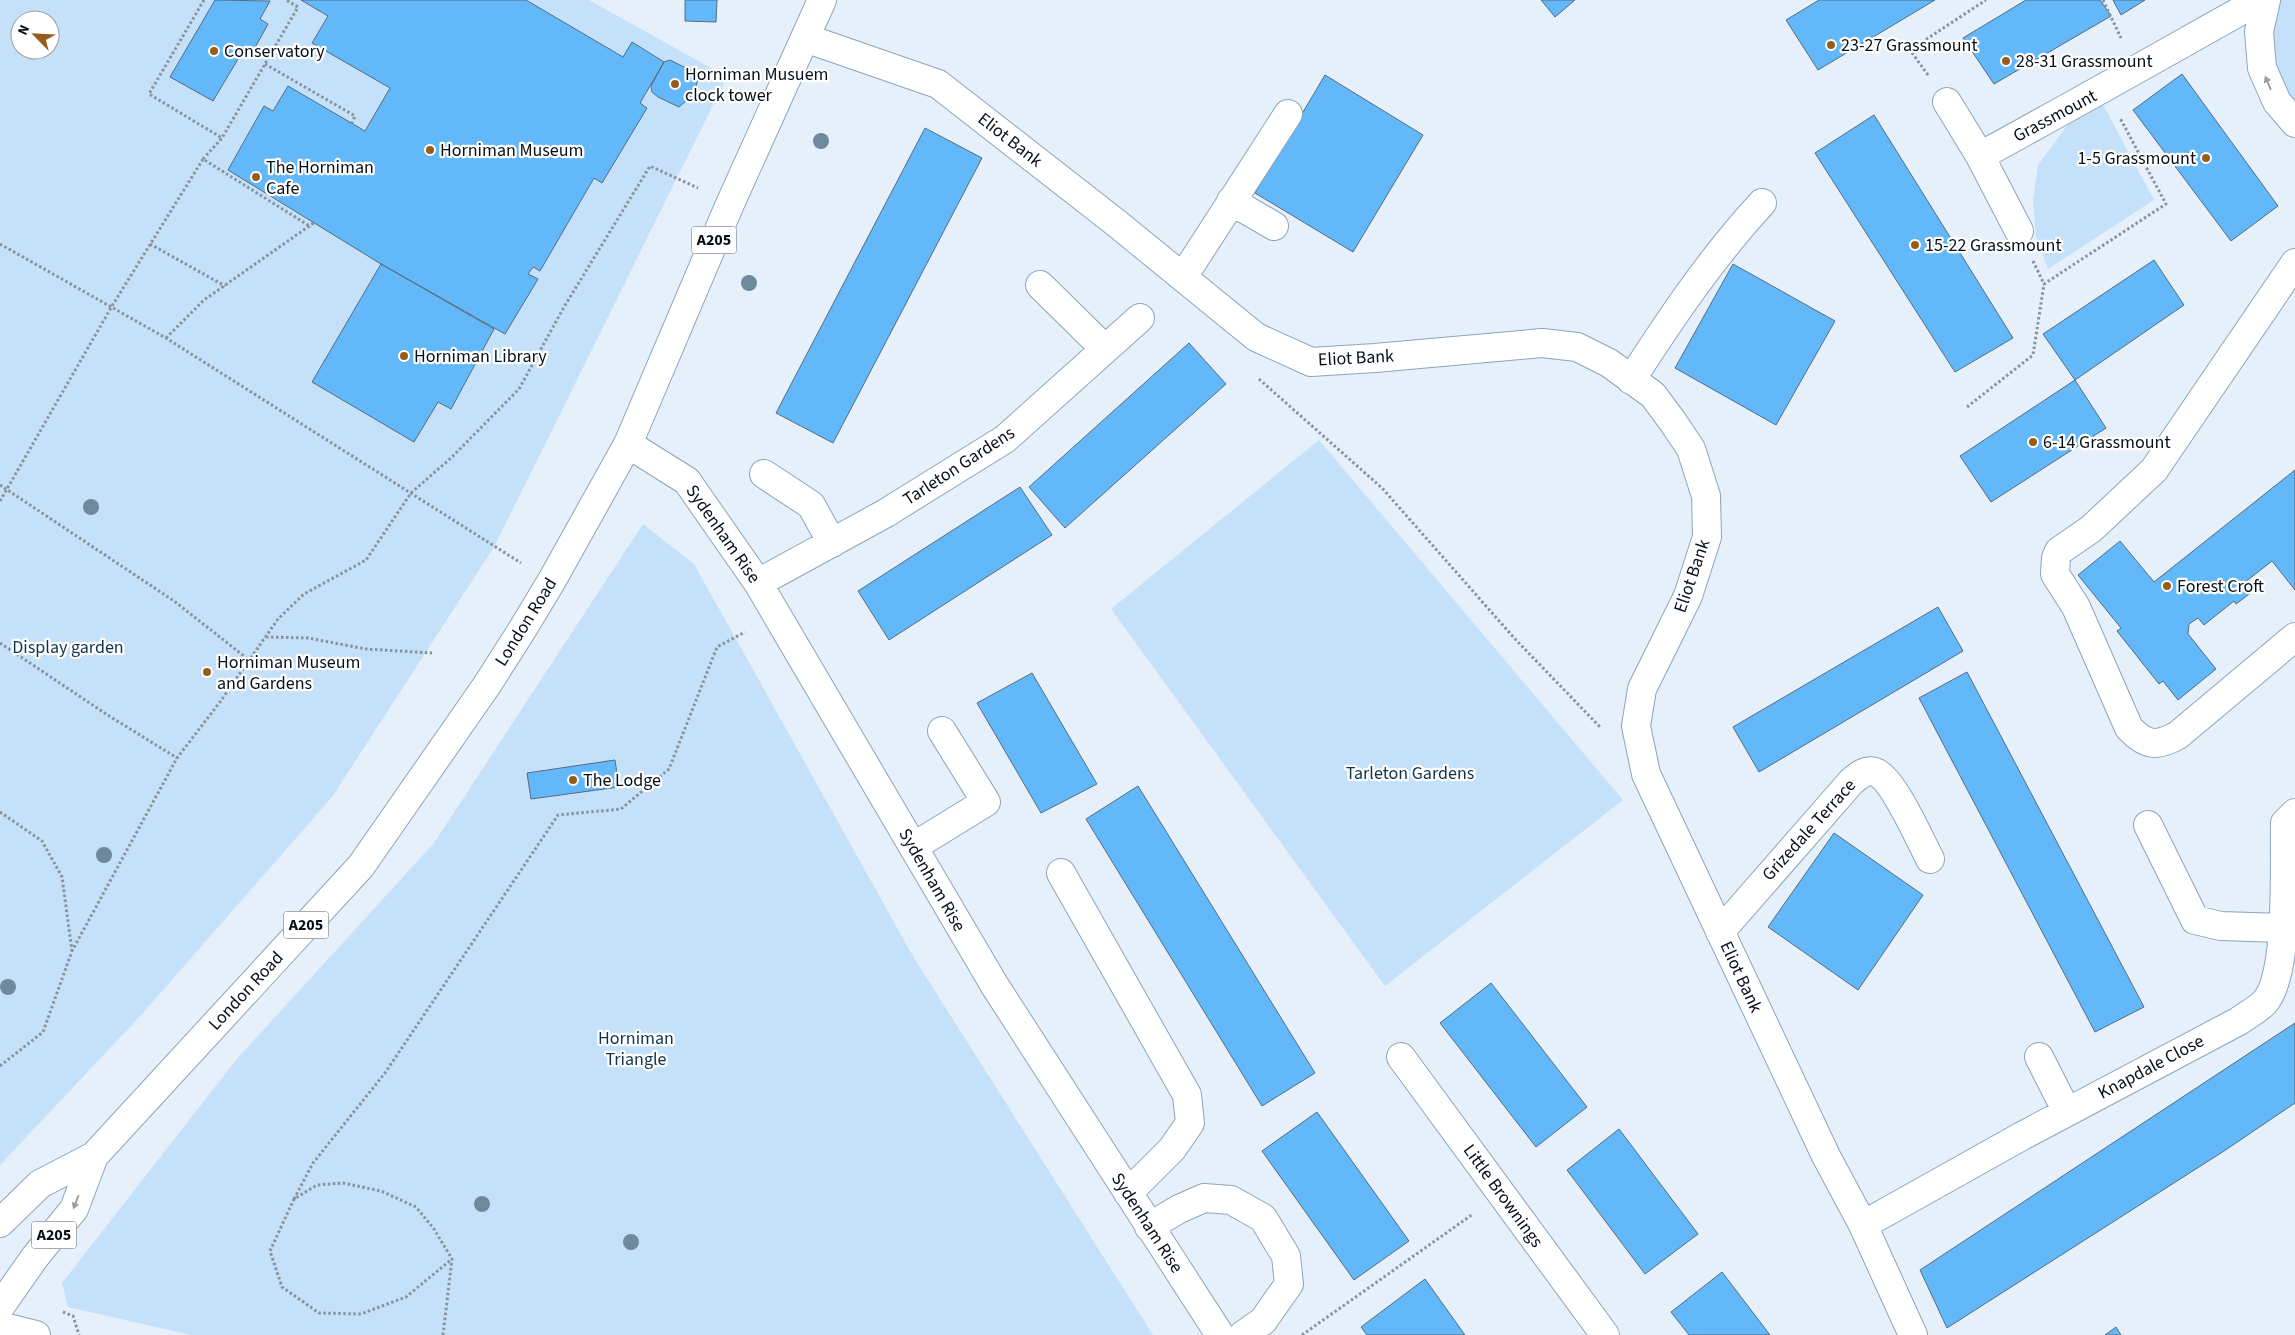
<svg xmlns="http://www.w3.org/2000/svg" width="2295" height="1335" font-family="'Source Sans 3',sans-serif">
<rect width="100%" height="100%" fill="#e5f0fa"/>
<path fill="#c4e1f9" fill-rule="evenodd" d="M0 0H589L727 77 494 547 332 797 143 1013 0 1165ZM20 20H50V50H20Z
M2276 0H2295V110L2274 74 2268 38Z
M2101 101 2154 200 2048 269 2036 237 2033 201 2038 165 2069 123Z
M1319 440 1623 800 1385 986 1111 609Z
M643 524 694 564 914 958 1153 1335H191L68 1307 62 1283 236 1060 434 843Z"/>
<path fill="#63b8fa" stroke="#546c81" d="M215 0 270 1 260 19 268 24 252 53 244 49 213 101 170 77Z
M301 0H526L623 57 632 42 664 62 640 103 647 108 602 183 594 178 540 271 533 267 528 274 538 279 505 334 381 264 228 170 264 106 273 111 288 86 365 131 390 88 312 43 328 16Z
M685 0H717L716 22 685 21Z
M1541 0H1575L1555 17Z
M1819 0H1935L1818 70 1786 20Z
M2026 0H2100L2111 16 1994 84 1963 38Z
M2113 0H2145L2121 15Z
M670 60 692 71 698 79 694 94 679 107 658 97 652 92 651 86 664 62Z
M2182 74 2278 206 2231 241 2133 110Z
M1325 75 1423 135 1353 252 1255 193Z
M1874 115 2013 338 1955 372 1815 153Z
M925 128 982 158 833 443 776 413Z
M2154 260 2184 305 2075 380 2043 334Z
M381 264 494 329 451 409 438 402 414 442 312 382Z
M1733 264 1835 321 1776 425 1675 368Z
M1189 343 1226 384 1065 528 1029 487Z
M2075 380 2106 428 1991 502 1960 456Z
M2295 470V590L2272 561 2244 583 2252 592 2236 604 2234 601 2204 625 2198 618 2189 624 2188 634 2216 669 2178 700 2163 681 2159 684 2117 631 2121 628 2078 575 2120 541 2154 582Z
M1020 487 1052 535 889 640 858 591Z
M1938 607 1963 651 1759 772 1733 727Z
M1967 672 2144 1007 2095 1032 1919 698Z
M1032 673 1097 784 1041 813 977 703Z
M615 760 619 787 531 799 527 773Z
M1138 786 1315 1073 1262 1106 1086 819Z
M1834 833 1923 895 1858 990 1768 927Z
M1491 983 1587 1107 1536 1147 1440 1023Z
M2295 1023V1103L2224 1151 1947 1328 1920 1270Z
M1317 1112 1409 1241 1354 1280 1262 1151Z
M1619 1129 1698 1234 1645 1274 1567 1170Z
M1722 1272 1770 1335H1689L1671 1312Z
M1425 1279 1465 1335H1367L1361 1327Z
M2116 1327 2121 1335H2105Z"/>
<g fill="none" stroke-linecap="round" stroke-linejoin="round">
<g stroke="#8ba5bb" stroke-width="30">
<path id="minor" d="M2266 0 2259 32 2262 68 2277 102 2295 123
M805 38 938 84 1115 222 1256 337 1311 362 1375 358 1542 343 1577 347 1609 363 1653 395 1673 422 1691 449 1706 496 1707 537 1688 596 1642 689 1636 726 1646 774 1826 1156 1863 1225 1913 1335
M1947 102 1980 156 2019 231
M1980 156C2074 105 2167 52 2260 0
M1231 201 1274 226
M2295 263 2154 470 2091 529 2059 551 2056 558 2055 574 2076 607 2129 728C2146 746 2157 747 2178 735L2295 637
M1183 277 1288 114
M1040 285 1105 349
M1631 380C1671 318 1712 257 1762 203
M628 444 687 481 758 583 995 986 1220 1335
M764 474 811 505 832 543
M758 583 886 513 1005 439 1140 318
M2148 825 2195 920 2221 926 2282 928
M913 847 986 802 942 731
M1061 873 1187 1095 1190 1123 1172 1149 1128 1193
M1720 932 1851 782C1858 776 1865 769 1875 772 1893 778 1920 840 1930 859
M1401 1057 1605 1335
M2039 1057 2067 1112
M1863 1225 2022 1136 2239 1021C2247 1015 2257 1010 2264 1003 2290 976 2284 863 2285 823L2295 813
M1149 1227 1179 1209 1204 1198 1231 1200 1263 1218 1286 1256 1289 1284 1263 1321 1243 1335
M0 1326 36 1335"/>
</g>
<g stroke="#8ba5bb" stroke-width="30">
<path id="highway" d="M0 1223 40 1184 94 1156
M0 1307 35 1257 74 1209 94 1156 361 866 487 685 522 630 551 582 628 444 730 204 822 0"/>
</g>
<path stroke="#89939c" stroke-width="3" stroke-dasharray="2.5 2.5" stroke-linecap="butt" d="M204 0 149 94 222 138
M2103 0 2121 38
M265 64 355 116 352 123
M1928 75 1910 50 1986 0
M203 159 222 138 298 7 286 0
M0 244 166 338 521 563
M150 244 225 286
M2033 261 2044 284 2166 204 2120 118
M166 338 204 300 315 222
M1259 379 1382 488 1516 640 1600 727
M1967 407 2033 355 2044 284
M0 485 174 601 249 660
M0 501 112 306 203 159 311 227
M266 637 308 638 366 649 432 653
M0 643 106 714 177 758
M0 812 42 841 62 877 72 951
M0 1066 43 1032 72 951 177 758 220 702 278 619 304 594 366 560 411 493 452 457 519 389 564 307 650 166 698 188
M294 1199 313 1163 385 1073 558 815 621 809 669 769 717 647 745 632
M63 1312 73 1316 79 1335
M443 1335 452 1259 434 1229 416 1207 381 1191 343 1183 317 1185 294 1199 270 1251 282 1287 319 1313 361 1314 406 1297 452 1259
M1302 1335 1473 1214"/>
<use href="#minor" stroke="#fff" stroke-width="28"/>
<use href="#highway" stroke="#fff" stroke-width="28"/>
</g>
<g fill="#6f889b">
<circle cx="821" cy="141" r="8"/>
<circle cx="749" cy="283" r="8"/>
<circle cx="91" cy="507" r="8"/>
<circle cx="104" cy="855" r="8"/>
<circle cx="8" cy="987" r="8"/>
<circle cx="482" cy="1204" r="8"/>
<circle cx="631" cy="1242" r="8"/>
</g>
<defs><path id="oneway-solid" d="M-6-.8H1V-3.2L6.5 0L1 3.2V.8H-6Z" transform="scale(1.25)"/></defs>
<g fill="#9b9fa2">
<use href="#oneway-solid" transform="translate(2268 83) rotate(-113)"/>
<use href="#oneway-solid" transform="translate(76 1202) rotate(111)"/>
</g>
<g fill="#965c1a" stroke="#fff" stroke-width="2">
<circle cx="1831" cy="45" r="5"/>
<circle cx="214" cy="51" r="5"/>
<circle cx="2006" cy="61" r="5"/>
<circle cx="675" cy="84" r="5"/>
<circle cx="430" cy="150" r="5"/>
<circle cx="2206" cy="158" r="5"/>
<circle cx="256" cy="177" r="5"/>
<circle cx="1915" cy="245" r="5"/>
<circle cx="404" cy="356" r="5"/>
<circle cx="2033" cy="442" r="5"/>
<circle cx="2167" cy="586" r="5"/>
<circle cx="207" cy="672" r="5"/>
<circle cx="573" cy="780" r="5"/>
</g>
<g text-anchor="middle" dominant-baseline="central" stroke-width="4.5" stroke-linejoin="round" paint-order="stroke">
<g fill="#fff" stroke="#51575d" stroke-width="1">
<rect x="691.5" y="226.5" width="45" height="27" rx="4"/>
<rect x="283.5" y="911.5" width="45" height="27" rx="4"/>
<rect x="31.5" y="1221.5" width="45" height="27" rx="4"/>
</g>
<g font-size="16" font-weight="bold" fill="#060f17">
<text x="714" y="240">A205</text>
<text x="306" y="925">A205</text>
<text x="54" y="1235">A205</text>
</g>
<g font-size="18" fill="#060f17" stroke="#fff" text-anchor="start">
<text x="1841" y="45">23-27 Grassmount</text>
<text x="224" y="51">Conservatory</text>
<text x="2016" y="61">28-31 Grassmount</text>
<text x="685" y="74">Horniman Musuem<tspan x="685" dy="21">clock tower</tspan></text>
<text x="440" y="150">Horniman Museum</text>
<text x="2196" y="158" text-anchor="end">1-5 Grassmount</text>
<text x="266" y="167">The Horniman<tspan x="266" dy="21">Cafe</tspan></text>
<text x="1925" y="245">15-22 Grassmount</text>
<text x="414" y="356">Horniman Library</text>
<text x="2043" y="442">6-14 Grassmount</text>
<text x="2177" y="586">Forest Croft</text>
<text x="217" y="662">Horniman Museum<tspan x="217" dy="21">and Gardens</tspan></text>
<text x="583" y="780">The Lodge</text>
</g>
<g font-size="18" fill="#060f17" stroke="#fff">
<text transform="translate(2055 116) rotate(-28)">Grassmount</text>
<text transform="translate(1010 140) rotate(38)">Eliot Bank</text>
<text transform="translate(1356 358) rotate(-3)">Eliot Bank</text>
<text transform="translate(959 466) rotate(-33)">Tarleton Gardens</text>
<text transform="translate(723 534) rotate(55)">Sydenham Rise</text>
<text transform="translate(1692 576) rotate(-71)">Eliot Bank</text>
<text transform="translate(526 622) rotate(-58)">London Road</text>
<text transform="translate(1809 830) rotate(-48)">Grizedale Terrace</text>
<text transform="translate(932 880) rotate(60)">Sydenham Rise</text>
<text transform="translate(1741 977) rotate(65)">Eliot Bank</text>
<text transform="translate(246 991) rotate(-47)">London Road</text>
<text transform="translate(2151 1067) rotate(-28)">Knapdale Close</text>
<text transform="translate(1503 1196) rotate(54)">Little Brownings</text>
<text transform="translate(1147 1223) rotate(57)">Sydenham Rise</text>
</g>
<g font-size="18" fill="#0f334d" stroke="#fff">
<text x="68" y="647">Display garden</text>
<text x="1410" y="773">Tarleton Gardens</text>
<text x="636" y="1038">Horniman<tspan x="636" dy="21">Triangle</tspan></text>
</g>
</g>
<g transform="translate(35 35) rotate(294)"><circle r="24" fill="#ffffff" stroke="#9b9fa2"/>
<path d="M0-4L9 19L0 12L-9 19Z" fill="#965c1a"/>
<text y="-8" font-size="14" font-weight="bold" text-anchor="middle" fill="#060f17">N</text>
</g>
</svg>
